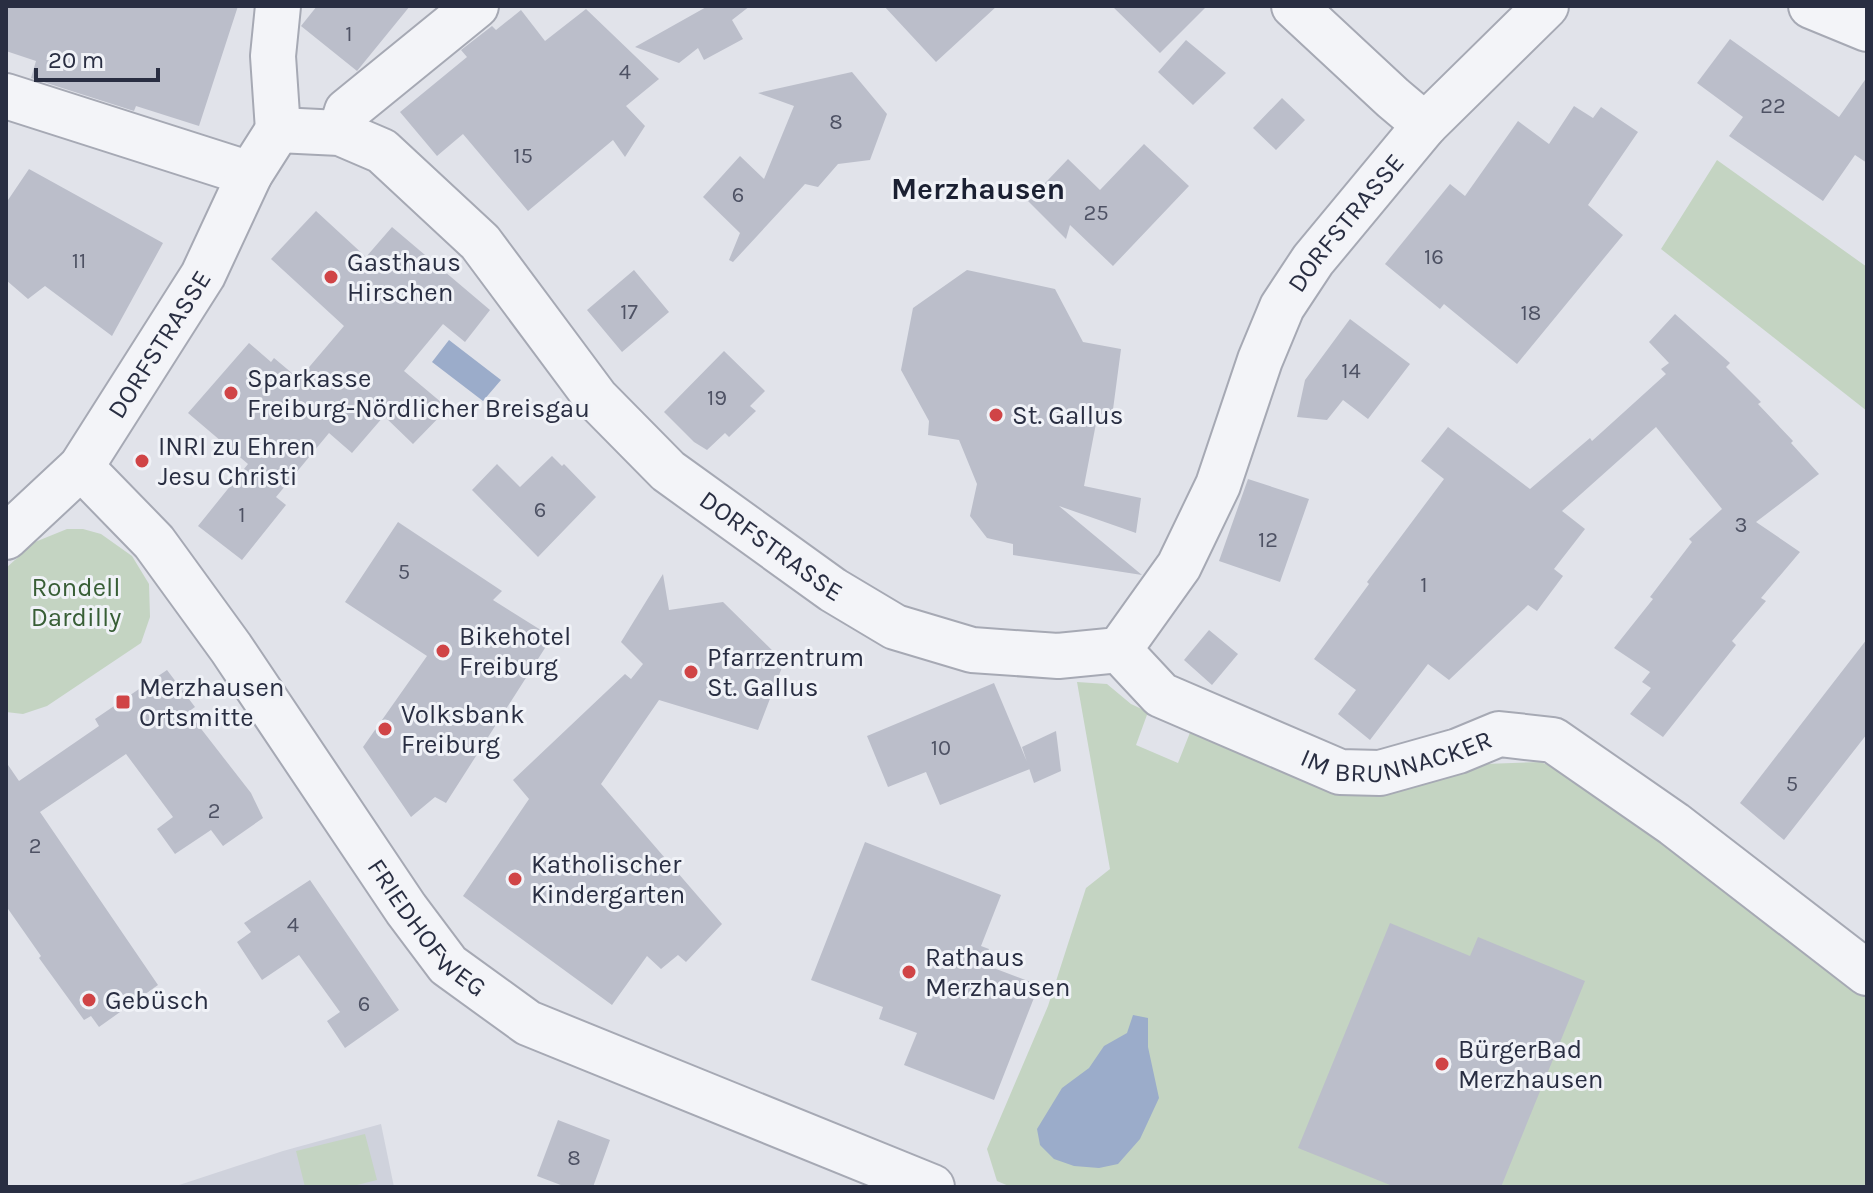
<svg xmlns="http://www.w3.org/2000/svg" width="1873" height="1193" font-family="Karla,sans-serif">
<rect width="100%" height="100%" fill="#e1e3ea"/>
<path fill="#cfd2dc" d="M381 1124 394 1187H173L283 1151Z"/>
<path fill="#c4d4c2" d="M1717 160 1867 267V411L1661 249Z
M67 529H83L101 534 132 556 149 584 150 617 141 643 47 706 23 714 6 712V568L35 542Z
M1077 682 1107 684 1131 704 1148 712 1136 745 1178 763 1191 730 1331 791 1368 795 1485 764 1541 762 1591 785 1867 996V1187H1011L997 1181 987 1149 1048 1006 1086 888 1110 869Z
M365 1134 377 1180 349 1187H305L296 1151Z"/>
<path fill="#9bacca" d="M449 340 501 380 483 401 432 362Z
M1133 1015 1148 1018V1047L1159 1098 1140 1139 1118 1164 1099 1168 1074 1166 1054 1159 1040 1145 1037 1129 1062 1088 1089 1068 1104 1046 1127 1033Z"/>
<path fill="#bbbeca" d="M6 6H238L199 126 136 106 134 111 31 78 36 61 6 51Z
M317 6H410L357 71 301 26Z
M708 6H750L732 20 743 39 704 60 698 48 679 63 635 47Z
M884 6H997L936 62Z
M1112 6H1207L1160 53Z
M586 9 659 79 626 106 645 126 625 157 613 140 528 211 463 134 437 156 400 112 467 57 461 50 492 26 496 30 521 10 545 41Z
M1730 39 1839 117 1867 77V163L1855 155 1823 201 1729 136 1743 117 1697 83Z
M1186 40 1226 73 1193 105 1158 72Z
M852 72 887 114 870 160 838 164 818 187 805 184 733 262 729 260 740 233 703 197 740 156 764 179 794 106 758 93Z
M1282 98 1305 120 1276 150 1253 128Z
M1574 106 1593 118 1601 107 1638 132 1588 205 1623 235 1517 364 1444 304 1440 309 1385 264 1450 184 1465 196 1518 121 1549 144Z
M1144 144 1189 186 1113 266 1070 225 1066 239 1028 201 1068 159 1100 190Z
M29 169 163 243 112 336 45 286 28 299 6 280V203Z
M316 211 366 257 392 227 490 310 465 342 443 324 404 371 448 408 413 444 384 416 352 453 329 433 276 497 286 505 242 560 198 526 248 464 188 413 249 343 271 362 274 358 299 379 344 326 271 259Z
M634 270 669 312 622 352 587 310Z
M967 270 1055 289 1083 342 1121 349 1112 417 1098 413 1084 486 1141 498 1136 533 1059 506 1142 575 1013 555V544L987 538 970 516 977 484 959 440 928 435 929 421 901 370 913 308Z
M1675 314 1730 363 1726 367 1761 402 1758 404 1793 441 1791 443 1819 474 1756 522 1800 552 1761 598 1766 601 1732 641 1736 645 1663 737 1630 714 1651 688 1642 682 1650 672 1614 648 1653 599 1650 597 1692 542 1689 539 1722 509 1656 427 1562 511 1585 529 1554 569 1563 576 1537 611 1528 605 1449 680 1428 664 1370 740 1338 714 1356 690 1314 659 1369 584 1367 582 1444 479 1421 461 1448 427 1530 489 1590 438 1592 441 1666 374 1661 369 1669 363 1649 342Z
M1350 319 1410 364 1368 419 1343 400 1327 420 1297 417 1305 380Z
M724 351 765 391 750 406 756 411 729 437 725 433 707 450 694 442 664 412Z
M552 456 562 466 564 464 596 497 538 557 472 490 497 464 520 487Z
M1248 479 1309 499 1280 582 1219 561Z
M398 522 502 591 493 600 552 637 446 803 435 797 411 817 363 747 427 656 345 602Z
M663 574 669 610 723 602 784 662 758 730 659 700 601 784 722 924 686 962 678 955 661 969 647 956 612 1005 463 896 529 799 513 780 625 674 631 679 643 664 621 642Z
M1209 630 1238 654 1212 685 1184 660Z
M1867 639V734L1784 840 1740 803Z
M167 670 195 707 188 712 251 793 263 818 223 846 211 830 175 854 157 829 173 817 126 754 40 812 158 985 99 1027 91 1016 84 1020 39 958 41 956 6 906V762L19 781 99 726 95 719Z
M994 683 1030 769 940 805 926 772 888 787 867 736Z
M1056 731 1061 771 1034 783 1022 747Z
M865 842 1001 895 981 946 989 949 983 964 1039 985 994 1100 904 1065 917 1033 879 1019 883 1007 811 980Z
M310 880 399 1010 345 1048 327 1021 340 1012 299 955 262 980 237 942 251 932 244 923Z
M1390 923 1470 956 1478 937 1585 981 1501 1187H1395L1298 1148Z
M558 1120 610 1140 593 1187H566L537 1176Z"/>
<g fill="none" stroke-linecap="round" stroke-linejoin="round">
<g stroke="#a6a9b4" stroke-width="48">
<g id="minor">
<path d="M1294 6 1393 98 1425 125"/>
<path d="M1811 6 1867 29"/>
<path d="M6 96 250 174"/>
<path id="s1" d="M278 130 340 133 382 151 480 242 596 398 668 471 833 590 895 627 972 650 1058 656 1119 650 1179 566 1218 485 1260 360 1282 307 1313 260 1425 125 1546 6"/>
<path d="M278 130 273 56 278 6"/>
<path d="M340 133 347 111 476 6"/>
<path id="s2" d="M81 467 154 542 231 648 406 909 448 965 528 1023 932 1187"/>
<path id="s3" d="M6 537 81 467 203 275 250 174 278 130"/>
<path id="s4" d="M1119 650 1161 695 1340 772 1380 773 1458 751 1499 734 1553 740 1674 824 1867 973"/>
</g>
</g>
<use href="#minor" stroke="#f3f4f8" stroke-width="44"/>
</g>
<g fill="#d04446" stroke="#f0f2f7" stroke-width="3">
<circle cx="331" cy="277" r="8"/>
<circle cx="231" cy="393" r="8"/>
<circle cx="996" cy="415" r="8"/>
<circle cx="142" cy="461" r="8"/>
<circle cx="443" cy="651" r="8"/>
<circle cx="691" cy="672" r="8"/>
<rect x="115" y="694" width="16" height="16" rx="4"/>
<circle cx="385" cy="729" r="8"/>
<circle cx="515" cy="879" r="8"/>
<circle cx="909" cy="972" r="8"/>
<circle cx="89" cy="1000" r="8"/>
<circle cx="1442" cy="1064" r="8"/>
</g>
<g text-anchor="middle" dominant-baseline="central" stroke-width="6" stroke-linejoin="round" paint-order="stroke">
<g font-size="22" fill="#4e5264">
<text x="349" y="34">1</text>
<text x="625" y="72">4</text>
<text x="1773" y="106">22</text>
<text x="836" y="122">8</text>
<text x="523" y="156">15</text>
<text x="738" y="195">6</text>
<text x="1096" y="213">25</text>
<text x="1434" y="257">16</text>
<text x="79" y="261">11</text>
<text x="629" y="312">17</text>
<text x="1531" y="313">18</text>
<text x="1351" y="371">14</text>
<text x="717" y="398">19</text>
<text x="540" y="510">6</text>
<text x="242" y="515">1</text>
<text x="1741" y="525">3</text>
<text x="1268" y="540">12</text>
<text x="404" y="572">5</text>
<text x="1424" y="585">1</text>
<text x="941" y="748">10</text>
<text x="1792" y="784">5</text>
<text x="214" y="811">2</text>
<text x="35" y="846">2</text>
<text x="293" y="925">4</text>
<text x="364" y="1004">6</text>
<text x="574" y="1158">8</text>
</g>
<g font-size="26" fill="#292e42" stroke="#f0f2f7">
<text stroke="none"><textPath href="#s1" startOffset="1530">DORFSTRASSE</textPath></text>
<text stroke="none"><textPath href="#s3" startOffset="248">DORFSTRASSE</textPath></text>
<text stroke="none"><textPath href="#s1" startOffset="666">DORFSTRASSE</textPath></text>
<text stroke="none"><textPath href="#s4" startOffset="314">IM BRUNNACKER</textPath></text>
<text stroke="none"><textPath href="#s2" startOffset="578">FRIEDHOFWEG</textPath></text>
</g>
<g font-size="26" fill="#292e42" stroke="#f0f2f7" text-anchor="start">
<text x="347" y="262">Gasthaus<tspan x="347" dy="30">Hirschen</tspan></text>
<text x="247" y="378">Sparkasse<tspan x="247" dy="30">Freiburg-Nördlicher Breisgau</tspan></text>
<text x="1012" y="415">St. Gallus</text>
<text x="158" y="446">INRI zu Ehren<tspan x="158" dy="30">Jesu Christi</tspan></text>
<text x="459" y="636">Bikehotel<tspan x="459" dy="30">Freiburg</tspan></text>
<text x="707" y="657">Pfarrzentrum<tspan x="707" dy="30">St. Gallus</tspan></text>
<text x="139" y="687">Merzhausen<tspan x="139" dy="30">Ortsmitte</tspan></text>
<text x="401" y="714">Volksbank<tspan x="401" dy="30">Freiburg</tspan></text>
<text x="531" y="864">Katholischer<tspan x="531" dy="30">Kindergarten</tspan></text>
<text x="925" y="957">Rathaus<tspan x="925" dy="30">Merzhausen</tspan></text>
<text x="105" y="1000">Gebüsch</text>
<text x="1458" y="1049">BürgerBad<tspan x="1458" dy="30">Merzhausen</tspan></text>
</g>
<g font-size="26" fill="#385e36" stroke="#f0f2f7">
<text x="76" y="587">Rondell<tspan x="76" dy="30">Dardilly</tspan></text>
</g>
<g font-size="30" font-weight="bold" fill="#1b2032" stroke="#f0f2f7">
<text x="978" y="189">Merzhausen</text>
</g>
</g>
<rect width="1873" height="1193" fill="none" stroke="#292e42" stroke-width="16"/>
<path d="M36 68v12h122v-12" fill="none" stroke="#292e42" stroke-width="4"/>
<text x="48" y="68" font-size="24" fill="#292e42" stroke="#f0f2f7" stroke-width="6" paint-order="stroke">20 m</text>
</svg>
